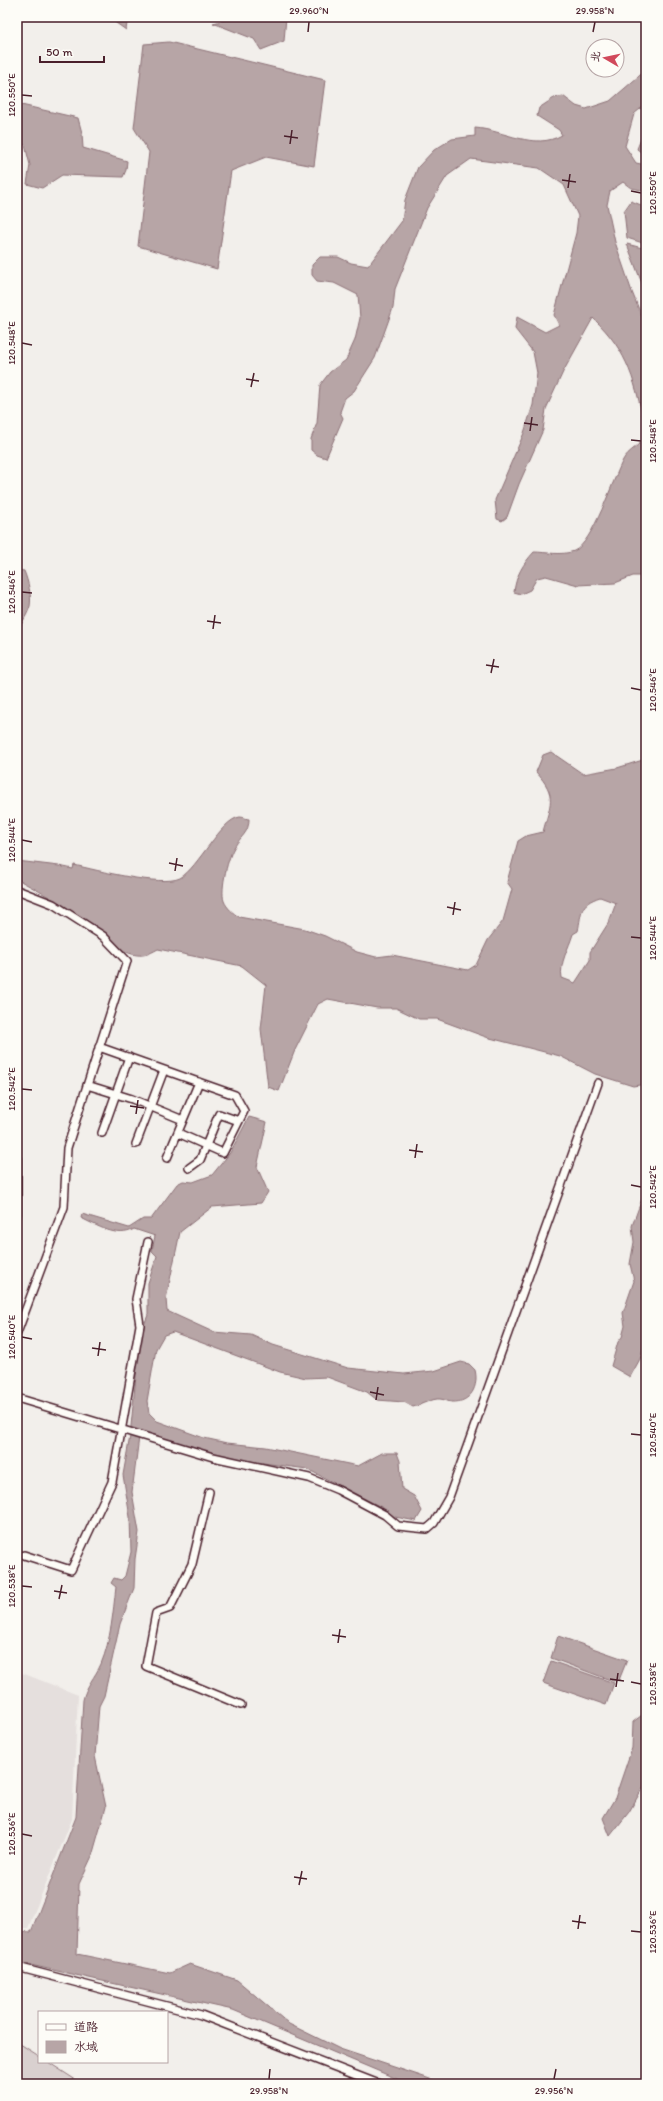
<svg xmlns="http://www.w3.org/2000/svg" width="663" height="2101" font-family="Itim,'LXGW WenKai TC',sans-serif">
<rect width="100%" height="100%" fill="#f2efeb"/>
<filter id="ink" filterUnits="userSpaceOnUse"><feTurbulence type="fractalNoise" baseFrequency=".025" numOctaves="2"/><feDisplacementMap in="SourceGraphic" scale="8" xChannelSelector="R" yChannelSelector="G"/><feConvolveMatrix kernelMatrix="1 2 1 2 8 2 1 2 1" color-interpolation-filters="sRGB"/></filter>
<g filter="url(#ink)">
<path fill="#e5dfdd" d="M17 1671 78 1695 72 1819 28 1928H17Z"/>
<path fill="#d9d0cf" stroke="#92787d" d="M17 2042 39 2056V2062H48L82 2084H17Z"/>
<path fill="#b7a5a6" stroke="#8b6f75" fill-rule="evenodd" d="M108 17H128L126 30 109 18Z
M236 17H286L284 41 261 50 254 39 213 23Z
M169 42 325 80 314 166 266 157 231 171 217 269 138 246 149 152 134 128 144 44Z
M646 70V104L634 114 625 146 636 163 646 165V191L631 188 623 182 610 191 607 205 615 242 632 292 646 327V431C635 383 630 353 593 318L563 372 546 409 543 430 519 484 507 517 502 521 497 519 495 500 524 433 533 405 537 373 533 352 515 329 517 317 545 332 559 325 554 315 576 233 578 216 564 185 539 168 471 159 447 176 427 208 395 289 393 308 375 358 354 391 345 398 340 412 343 418 326 458 317 455 311 450V439L317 423 320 385 330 372 346 360 355 340 360 318 358 295 334 283 317 281 312 275V265L320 257H338L351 263 368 266 402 221 405 200 418 167 434 150 452 139 475 136V128C504 130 534 151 562 135L559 130 537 116 539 108 554 98 563 96 576 106 586 109 610 101Z
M17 104 78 118 82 133 83 148 127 161 126 170 123 177 62 175 42 188 27 184 30 165 25 145 17 139Z
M646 126V156L637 149Z
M631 201 646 207V244L627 238 624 211Z
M627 244 646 249V294Z
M646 435V576H633L615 583 578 585 546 576 537 578 530 590 521 594 514 592C516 575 523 564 534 552 545 552 562 556 574 551 593 543 613 479 623 460 628 450 641 446 646 435Z
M17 570 24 571C28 581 32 596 30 606 27 617 19 625 17 636Z
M551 752 583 774 617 768 646 759V1084L633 1086 595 1074 560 1056 486 1037 437 1019H419L396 1008H377L328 999 318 1004 295 1050 279 1091 268 1087 261 1029 266 985 242 966 158 949C149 954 143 957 132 954 119 951 114 940 104 932 76 913 47 895 17 879V861L59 866 73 869 74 865C96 870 161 887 180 878 198 868 221 819 240 817 243 817 247 819 249 819 249 833 241 836 235 846 228 856 220 889 224 901 227 908 233 913 239 917L305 929 325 936 357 952 376 957 392 955 468 970 476 965 488 940 503 921 512 889 507 882 518 841 526 836 543 832C550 804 558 796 536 772L543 755ZM600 897 616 903 609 922 590 952V960L575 983 562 978C559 963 569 948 573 934L578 931C582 912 579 904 600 897Z
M249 1117 267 1122 257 1167 268 1192 261 1203 212 1207 180 1232 166 1299 167 1311 213 1332 251 1335 273 1345 348 1368 404 1374 434 1371 461 1362 469 1364 475 1370C479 1386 471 1403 452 1402 448 1402 444 1399 440 1399 433 1398 421 1405 413 1407L404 1402 377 1400 367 1392 327 1377 306 1378 280 1372 173 1332 164 1335 156 1349 147 1401 149 1413 157 1421 204 1438 227 1443 266 1447 358 1466 382 1453H397L400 1461 402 1489 414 1496 422 1511 416 1521 395 1517 383 1508 307 1469 241 1460 139 1437 132 1492 139 1532 135 1559 134 1588 120 1624 104 1696 99 1706 95 1756 106 1807 92 1856 79 1884 77 1954 170 1973 190 1964 237 1980 289 2024 340 2049 445 2084H409L233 2010 17 1962V1931L31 1932 76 1817 83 1700C86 1686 95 1677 101 1664 111 1640 113 1612 116 1587L111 1583 114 1578 121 1580 125 1576 131 1552 130 1517 123 1475 130 1436 138 1356 142 1330 148 1315V1283L157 1256 152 1251 155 1236 134 1229C118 1239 96 1225 81 1218L82 1214 129 1228 143 1219H151L177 1184 183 1181 193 1182 212 1175 230 1153Z
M646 1188V1337L640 1359 630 1377 611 1366 618 1342 622 1337 625 1326 623 1313 634 1281 630 1264 634 1242 632 1226Z
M558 1636 627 1660 619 1680 613 1681 551 1658Z
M551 1661 614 1683 606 1705 543 1683Z
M646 1712V1782L629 1812 610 1836 603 1818 615 1798 632 1748 633 1722Z"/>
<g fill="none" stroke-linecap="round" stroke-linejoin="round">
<g stroke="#4a1f2b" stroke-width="10">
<path id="minor" d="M17 890 53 904 103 936 127 961 67 1148 64 1207 17 1333
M99 1047 235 1095 244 1111 239 1121
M87 1085 132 1099 183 1120
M102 1133 129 1057
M178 1133 223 1153 239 1121 219 1114 200 1160 189 1168
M136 1144 164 1070
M167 1158 199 1082
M17 1214V1159
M17 1398 213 1457 309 1478 338 1490 385 1515 398 1526 427 1529 434 1523 449 1497 598 1083
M209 1492 192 1564 170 1608 156 1613 146 1666 241 1705
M24 1555 71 1570 112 1482 140 1325 136 1299 148 1242
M17 1967 201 2015 379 2084"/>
</g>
<use href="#minor" stroke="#fdfcf7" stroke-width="7"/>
</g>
</g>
<path fill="none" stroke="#4a1f2b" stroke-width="1.5" d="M308 32 309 22M593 32 595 22M22 95 32 96M284 136 298 138M290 144 292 130M562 180 576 182M568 188 570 174M631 191 641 193M22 343 32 345M246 379 259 381M251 387 254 373M524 423 538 425M530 431 532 417M631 440 641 441M22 592 32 593M207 621 221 623M213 629 215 615M486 665 499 667M491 673 494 659M631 688 641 690M22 840 32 842M169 863 183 866M175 871 177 858M447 907 461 910M453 915 455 902M631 937 641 938M22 1089 32 1090M130 1106 144 1108M136 1114 138 1100M409 1150 423 1152M415 1158 417 1144M631 1185 641 1187M22 1337 32 1339M92 1348 106 1350M98 1356 100 1342M370 1392 384 1395M376 1400 378 1387M631 1434 641 1435M22 1586 32 1587M54 1591 67 1593M59 1599 62 1585M332 1635 346 1637M338 1643 340 1629M610 1679 624 1681M631 1682 641 1684M616 1687 618 1673M22 1834 32 1836M294 1877 307 1879M299 1885 302 1871M572 1921 586 1923M578 1929 580 1915M631 1931 641 1932M269 2079 270 2069M554 2079 556 2069"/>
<rect width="663" height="2101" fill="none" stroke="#fdfcf7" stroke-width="44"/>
<rect x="38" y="2011" width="130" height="52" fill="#fdfcf7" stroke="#b5a4a5"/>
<rect x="46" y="2024" width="20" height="6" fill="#fdfcf7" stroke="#b5a4a5"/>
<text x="74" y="2031" font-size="12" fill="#4a1f2b">道路</text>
<rect x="46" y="2041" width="20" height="12" fill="#b7a5a6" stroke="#b5a4a5"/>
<text x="74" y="2051" font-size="12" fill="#4a1f2b">水域</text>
<g transform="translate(605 58) rotate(279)"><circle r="19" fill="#fdfcf7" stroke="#b5a4a5"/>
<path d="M0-3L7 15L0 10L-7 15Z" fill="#d1495b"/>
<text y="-6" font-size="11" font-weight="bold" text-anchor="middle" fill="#4a1f2b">北</text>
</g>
<path d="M40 56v6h64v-6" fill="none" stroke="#4a1f2b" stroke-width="2"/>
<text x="46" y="56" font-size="12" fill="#4a1f2b" stroke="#fdfcf7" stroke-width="3" paint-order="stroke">50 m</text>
<rect x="22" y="22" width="619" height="2057" fill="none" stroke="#4a1f2b" stroke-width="1.5"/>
<g font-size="10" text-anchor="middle" fill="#4a1f2b">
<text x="309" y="14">29.960°N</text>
<text x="595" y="14">29.958°N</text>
<text transform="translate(11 95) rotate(-90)" y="4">120.550°E</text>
<text transform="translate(652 193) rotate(-90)" y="4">120.550°E</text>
<text transform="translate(11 343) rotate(-90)" y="4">120.548°E</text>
<text transform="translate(652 441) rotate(-90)" y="4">120.548°E</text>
<text transform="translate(11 592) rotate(-90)" y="4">120.546°E</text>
<text transform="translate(652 690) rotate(-90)" y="4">120.546°E</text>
<text transform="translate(11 840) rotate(-90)" y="4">120.544°E</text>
<text transform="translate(652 938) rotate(-90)" y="4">120.544°E</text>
<text transform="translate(11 1089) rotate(-90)" y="4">120.542°E</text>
<text transform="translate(652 1187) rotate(-90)" y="4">120.542°E</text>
<text transform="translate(11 1337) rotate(-90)" y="4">120.540°E</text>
<text transform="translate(652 1435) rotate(-90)" y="4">120.540°E</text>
<text transform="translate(11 1586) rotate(-90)" y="4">120.538°E</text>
<text transform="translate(652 1684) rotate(-90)" y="4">120.538°E</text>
<text transform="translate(11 1834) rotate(-90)" y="4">120.536°E</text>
<text transform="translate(652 1932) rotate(-90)" y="4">120.536°E</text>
<text x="269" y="2094">29.958°N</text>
<text x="554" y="2094">29.956°N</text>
</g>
</svg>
